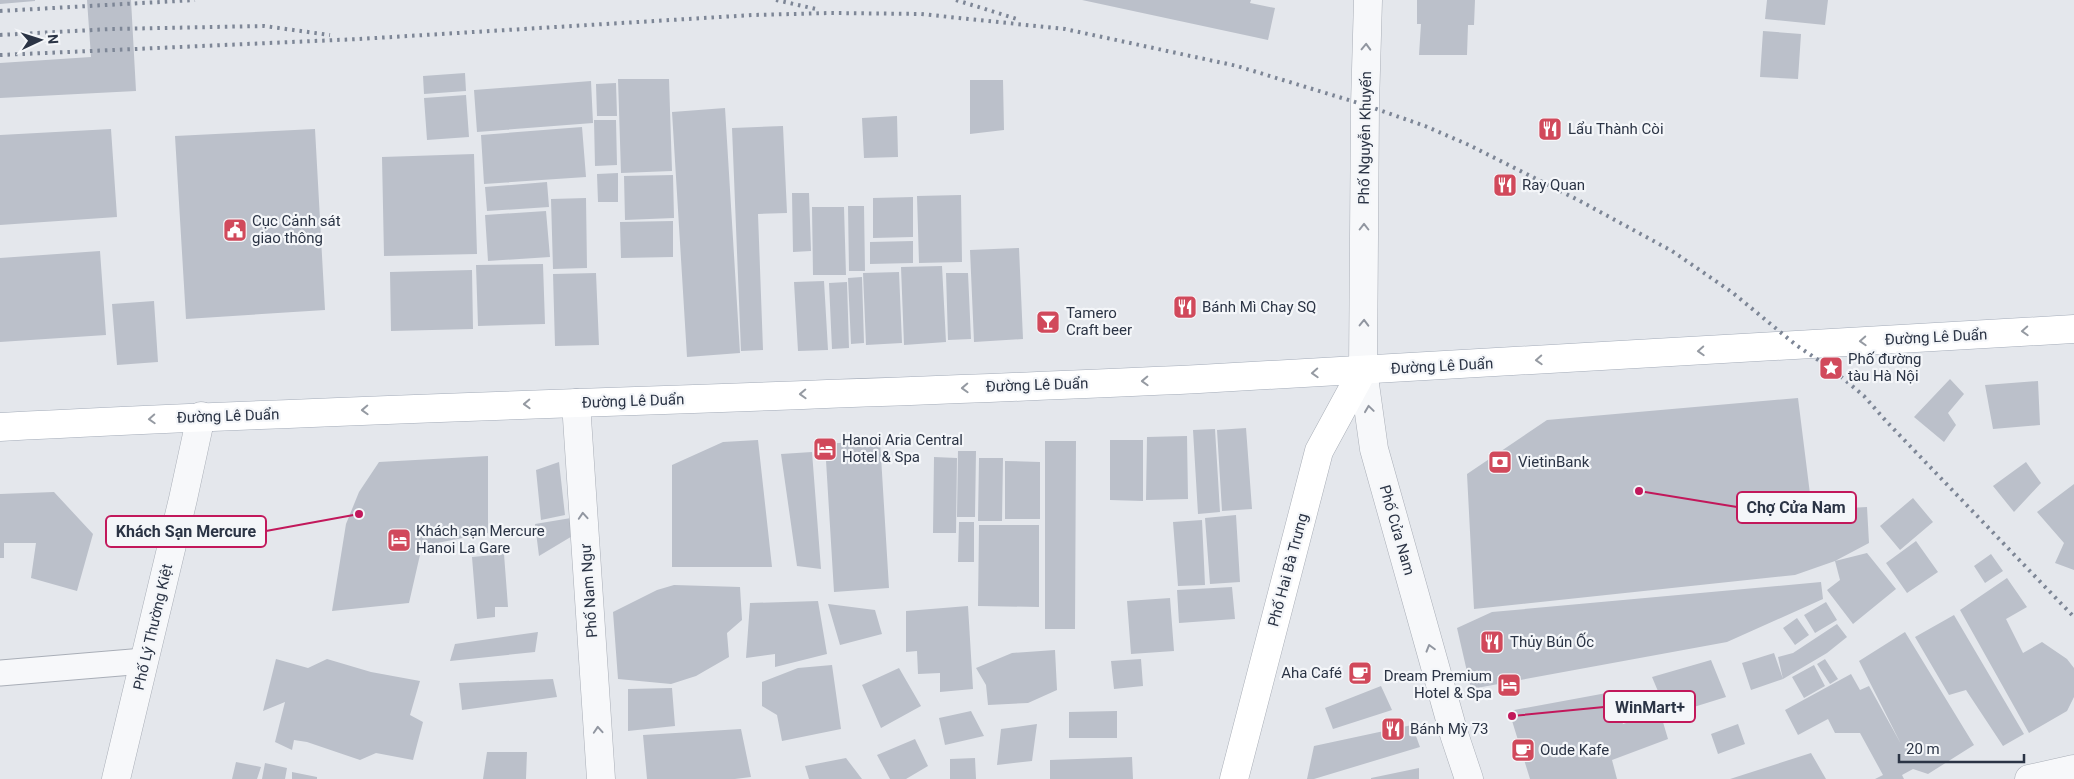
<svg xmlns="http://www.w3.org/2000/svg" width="2074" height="779" font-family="Roboto,sans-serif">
<rect width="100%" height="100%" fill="#e4e7ec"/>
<path fill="#bbc0ca" d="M0 0H35V1L0 4Z
M87 0H131L136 91 0 98V63L91 57Z
M1082 0H1251L1250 3 1275 8 1268 40Z
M1417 0H1475L1474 25H1468L1467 55H1419L1421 24H1417Z
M1767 0H1828L1825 25 1765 19Z
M1763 31 1801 34 1798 79 1760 77Z
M465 73 466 91 424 94 423 76Z
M618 79H669L672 171 621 173Z
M970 80H1003L1004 130 970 134Z
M591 81 593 123 477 132 474 90Z
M616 83 617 116H597L596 84Z
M466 95 469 137 427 140 424 98Z
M725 108 740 353 687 357 672 112Z
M897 116 898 157 864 158 862 118Z
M594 120H616L617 165 595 166Z
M783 126 787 213 758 214 763 350 741 351 732 128Z
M582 127 586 177 484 184 481 135Z
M111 129 117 217 0 225V135Z
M315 129 325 310 186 319 175 136Z
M474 154 477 254 384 256 382 157Z
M618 173V202H598L597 174Z
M673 175 674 218 625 220 624 176Z
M547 182 549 207 487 211 485 187Z
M792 193H809L811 251 793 252Z
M961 195 962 262 919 263 917 196Z
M913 197V237L873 238V198Z
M586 198 587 268 553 269 551 199Z
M848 206H864L865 271H849Z
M812 207H844L846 275H813Z
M546 211 550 257 488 261 485 215Z
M673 221V257L621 258 620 222Z
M913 241V263L870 264V242Z
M1019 248 1023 339 974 342 970 250Z
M100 251 106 335 0 342V258Z
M543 264 545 324 478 326 476 265Z
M942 266 946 342 904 345 901 267Z
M472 270 473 329 391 331 390 272Z
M899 272 902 343 866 345 863 273Z
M596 273 599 345 555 346 553 274Z
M946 273H968L971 339 948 340Z
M862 277 864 343 851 344 848 278Z
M824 281 828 350 798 351 794 282Z
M847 282 849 348 832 349 829 283Z
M154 301 158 362 117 365 112 304Z
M1950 379 1964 394 1948 413 1956 425 1944 442 1914 417Z
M2038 381 2040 425 1993 429 1985 385Z
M1798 398 1812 510 1867 507 1869 543 1835 561 1867 553 1896 589 1853 624 1827 590 1840 580 1835 561 1795 575 1474 609 1467 474 1547 420Z
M1246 428 1252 509 1222 511 1217 430Z
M1215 429 1220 512 1198 514 1193 430Z
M1187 436 1188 499 1146 500 1147 437Z
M758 440 772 567H672V465L723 442Z
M880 440 889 588 834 592 825 444Z
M1110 440H1143V501L1110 500Z
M1045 441H1076L1075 629H1045Z
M958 451H976L975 517H957Z
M812 452 821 569 797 566 781 454Z
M488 456V533L422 546 409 603 332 611 346 524 359 492 379 462Z
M934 457 957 458 956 533H933Z
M979 458H1003L1002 521H978Z
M1005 461 1040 462V519H1005Z
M559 462 565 515 541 520 536 470Z
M2026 462 2041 483 2014 512 1993 486Z
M2074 484V570L2055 563 2064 543 2037 512Z
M54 492 93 534 77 591 31 578 36 543H4V558H0V494Z
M1913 498 1933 522 1900 550 1880 526Z
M1236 515 1240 582 1210 584 1205 518Z
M577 517 574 535 539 556 535 524Z
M1202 520 1205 585 1178 586 1173 522Z
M959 522H974V562H958Z
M979 525H1039V607L978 606Z
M1916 541 1938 572 1907 593 1886 563Z
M504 554 508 607H495V617L477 619 472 557Z
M1991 554 2003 571 1985 583 1974 566Z
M2007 578 2027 607 2006 619 2023 653 2042 642 2067 659 2074 668V697L2067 711 2029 733 1960 610Z
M1821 582 1823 599 1727 642 1471 689 1457 628 1492 612Z
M674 585 740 587 742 620 727 633 729 657 696 676 671 684 618 679 613 612 657 590Z
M1232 587 1235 619 1179 623 1177 590Z
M1170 598 1174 651 1131 654 1127 601Z
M818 601 827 654 775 667V654L746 658 750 603Z
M1826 602 1837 620 1815 633 1804 615Z
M828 604 875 610 882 634 840 645Z
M968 606 973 689 940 692V673L918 674 917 651 906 652V611Z
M1954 615 2024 734 2003 746 1966 690 1949 695 1915 637Z
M1797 618 1809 635 1795 645 1783 628Z
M1837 624 1847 637 1827 653 1783 679 1751 690 1742 663 1774 653 1783 679 1778 657 1793 653Z
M538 632 535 652 450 661 455 644Z
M1905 632 1974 745 1928 774 1913 769 1902 775 1904 779H1875L1883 775 1860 733H1835L1828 719 1798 735 1785 710 1851 674 1860 690 1869 686 1901 744 1859 661Z
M1055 650 1057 690 1028 703 988 705 986 685 976 668 1012 653Z
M276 659 308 668 327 659 371 672 420 681 410 715 423 722 413 760 376 753 360 760 307 742 294 740 292 750 275 742 285 702 263 711Z
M1141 659 1143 686 1114 689 1111 661Z
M1825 659 1838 679 1830 684 1817 664Z
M1711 660 1726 697 1668 715 1652 677Z
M832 665 841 729 782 741 777 715 762 706V682L798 668Z
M1814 665 1825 686 1804 698 1792 677Z
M899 668 921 706 881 728 862 685Z
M553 679 557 697 462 710 459 683Z
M1381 686 1392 710 1333 729 1325 708Z
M672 688 675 726 628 731V689Z
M1612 692 1623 724 1660 712 1668 739 1612 760 1617 779H1530L1509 711Z
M971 711 984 736 945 745 939 718Z
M1117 711V738H1069V712Z
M1037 724 1032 761 997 765 1001 729Z
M1738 724 1745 744 1718 754 1711 734Z
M1412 725 1420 747 1314 779H1307L1314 746Z
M741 729 751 777 735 779H647L643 735Z
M915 739 928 766 906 779H890L877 755Z
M487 752H527L526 779H483Z
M1811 753 1826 779H1730Z
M1132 757 1133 779H1050V760Z
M846 758 862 779H809L805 766Z
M975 758 976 779H950V759Z
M236 762 261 767 257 779H232Z
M265 763 287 768 285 779H262Z
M1419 768V779H1371V778Z
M292 772 317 777V779H292Z"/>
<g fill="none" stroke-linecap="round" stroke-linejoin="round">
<g stroke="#a9aeb7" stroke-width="27">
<path id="service" d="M0 673 144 661"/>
</g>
<g stroke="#a9aeb7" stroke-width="29">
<path id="minor" d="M576 403 601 779
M2029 779 2074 769"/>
</g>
<g stroke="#a9aeb7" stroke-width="29">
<path id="tertiary" d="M1368 0 1365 105 1363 370 1374 449 1454 734 1469 779
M116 779 183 499 201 416"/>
</g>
<g stroke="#a9aeb7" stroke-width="29">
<path id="secondary" d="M1234 779 1319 451 1363 370"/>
</g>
<g stroke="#a3abb8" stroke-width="29">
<path id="primary" d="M0 427C399 406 799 398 1199 379 1491 365 1782 343 2074 329"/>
</g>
<use href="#service" stroke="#f7f8fa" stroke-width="25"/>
<use href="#minor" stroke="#f7f8fa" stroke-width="28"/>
<use href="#tertiary" stroke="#f7f8fa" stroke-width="28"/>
<use href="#secondary" stroke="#fff" stroke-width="28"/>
<use href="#primary" stroke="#fff" stroke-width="28"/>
<path stroke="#7d8696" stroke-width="4" stroke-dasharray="2.5 5" stroke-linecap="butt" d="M776 0 816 9
M956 0 1020 20
M0 11 195 0
M0 35 111 29 264 26 330 35
M0 55 359 39 753 15 831 13 921 14 1065 29 1237 66 1365 105 1425 126 1469 145 1580 201 1672 251 1733 293 1796 345 1833 370 1864 396 1886 421 2074 617"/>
</g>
<defs><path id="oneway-chevron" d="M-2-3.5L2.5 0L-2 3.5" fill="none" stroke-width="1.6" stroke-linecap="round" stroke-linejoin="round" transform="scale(1.25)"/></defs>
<g stroke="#9196a0">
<use href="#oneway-chevron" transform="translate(1366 47) rotate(-88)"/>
<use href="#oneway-chevron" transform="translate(1364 227) rotate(-90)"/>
<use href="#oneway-chevron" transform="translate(1364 323) rotate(-89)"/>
<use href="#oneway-chevron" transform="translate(1369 409) rotate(-98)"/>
<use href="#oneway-chevron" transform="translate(583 516) rotate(-94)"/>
<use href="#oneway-chevron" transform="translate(1430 648) rotate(-106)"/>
<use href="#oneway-chevron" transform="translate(598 730) rotate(-94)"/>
</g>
<g stroke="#959aa2">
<use href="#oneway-chevron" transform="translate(2025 331) rotate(177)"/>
<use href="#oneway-chevron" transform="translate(1863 341) rotate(177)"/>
<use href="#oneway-chevron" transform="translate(1701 351) rotate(177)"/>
<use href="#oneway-chevron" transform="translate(1539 360) rotate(177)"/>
<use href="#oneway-chevron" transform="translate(1315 373) rotate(177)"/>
<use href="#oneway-chevron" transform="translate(1145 381) rotate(178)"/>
<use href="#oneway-chevron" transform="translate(965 388) rotate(178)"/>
<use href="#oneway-chevron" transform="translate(803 394) rotate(178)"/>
<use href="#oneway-chevron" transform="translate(527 404) rotate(178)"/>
<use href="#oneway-chevron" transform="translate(365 410) rotate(178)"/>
<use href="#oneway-chevron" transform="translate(152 419) rotate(177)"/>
</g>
<defs>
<g id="restaurant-square" transform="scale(1.25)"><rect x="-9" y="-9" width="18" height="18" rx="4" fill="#d1495b" stroke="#f4f6f9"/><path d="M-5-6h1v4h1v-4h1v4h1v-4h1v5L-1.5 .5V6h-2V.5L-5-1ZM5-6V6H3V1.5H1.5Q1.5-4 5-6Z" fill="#fff"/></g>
<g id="civic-square" transform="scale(1.25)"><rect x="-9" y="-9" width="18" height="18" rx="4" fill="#d1495b" stroke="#f4f6f9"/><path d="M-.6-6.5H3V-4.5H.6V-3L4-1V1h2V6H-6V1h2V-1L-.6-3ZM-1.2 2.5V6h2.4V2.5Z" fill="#fff"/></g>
<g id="bar-square" transform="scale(1.25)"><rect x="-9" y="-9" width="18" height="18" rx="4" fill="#d1495b" stroke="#f4f6f9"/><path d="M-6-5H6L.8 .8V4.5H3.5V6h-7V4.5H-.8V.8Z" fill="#fff"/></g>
<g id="sight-square" transform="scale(1.25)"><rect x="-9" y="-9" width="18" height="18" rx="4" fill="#d1495b" stroke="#f4f6f9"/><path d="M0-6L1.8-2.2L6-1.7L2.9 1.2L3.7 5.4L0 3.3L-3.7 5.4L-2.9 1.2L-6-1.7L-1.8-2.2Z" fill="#fff"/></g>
<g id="hotel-square" transform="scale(1.25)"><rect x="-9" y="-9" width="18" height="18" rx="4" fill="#d1495b" stroke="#f4f6f9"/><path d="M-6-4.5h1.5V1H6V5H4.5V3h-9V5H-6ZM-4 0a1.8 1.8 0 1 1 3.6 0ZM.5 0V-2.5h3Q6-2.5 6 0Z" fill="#fff"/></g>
<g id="bank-square" transform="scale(1.25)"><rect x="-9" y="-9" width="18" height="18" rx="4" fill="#d1495b" stroke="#f4f6f9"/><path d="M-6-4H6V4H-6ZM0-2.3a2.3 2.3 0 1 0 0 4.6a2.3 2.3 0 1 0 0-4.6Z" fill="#fff"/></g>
<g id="cafe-square" transform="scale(1.25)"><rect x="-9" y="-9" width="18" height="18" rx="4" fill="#d1495b" stroke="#f4f6f9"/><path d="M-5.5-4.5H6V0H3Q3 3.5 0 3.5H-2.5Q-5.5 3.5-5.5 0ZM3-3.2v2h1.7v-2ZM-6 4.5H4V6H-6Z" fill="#fff"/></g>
</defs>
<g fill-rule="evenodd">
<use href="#restaurant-square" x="1550" y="129"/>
<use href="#restaurant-square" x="1505" y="185"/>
<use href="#civic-square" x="235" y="230"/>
<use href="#restaurant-square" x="1185" y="307"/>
<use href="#bar-square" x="1048" y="322"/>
<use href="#sight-square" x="1831" y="368"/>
<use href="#hotel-square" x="825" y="449"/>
<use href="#bank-square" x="1500" y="462"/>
<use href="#hotel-square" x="399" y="540"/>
<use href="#restaurant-square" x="1492" y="642"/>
<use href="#cafe-square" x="1360" y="673"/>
<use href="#hotel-square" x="1509" y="685"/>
<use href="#restaurant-square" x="1393" y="729"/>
<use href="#cafe-square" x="1523" y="750"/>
</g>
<g text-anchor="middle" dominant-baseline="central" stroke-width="4.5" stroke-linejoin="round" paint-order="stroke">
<g font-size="15" fill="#2b3445" stroke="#f4f6f9" text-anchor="start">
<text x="1568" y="129">Lẩu Thành Còi</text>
<text x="1522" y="185">Ray Quan</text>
<text x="252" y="221">Cục Cảnh sát<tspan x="252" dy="17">giao thông</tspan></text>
<text x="1202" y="307">Bánh Mì Chay SQ</text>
<text x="1066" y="313">Tamero<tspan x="1066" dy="17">Craft beer</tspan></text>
<text x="1848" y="359">Phố đường<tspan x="1848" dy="17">tàu Hà Nội</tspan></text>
<text x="842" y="440">Hanoi Aria Central<tspan x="842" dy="17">Hotel &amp; Spa</tspan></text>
<text x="1518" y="462">VietinBank</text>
<text x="416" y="531">Khách sạn Mercure<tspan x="416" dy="17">Hanoi La Gare</tspan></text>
<text x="1510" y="642">Thủy Bún Ốc</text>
<text x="1342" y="673" text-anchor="end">Aha Café</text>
<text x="1492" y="676" text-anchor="end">Dream Premium<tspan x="1492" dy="17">Hotel &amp; Spa</tspan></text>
<text x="1410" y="729">Bánh Mỳ 73</text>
<text x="1540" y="750">Oude Kafe</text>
</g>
<g font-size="15" fill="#2b3445" stroke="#f4f6f9">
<text transform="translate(1365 138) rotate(-89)">Phố Nguyễn Khuyến</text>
<text transform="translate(1936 337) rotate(-3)">Đường Lê Duẩn</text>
<text transform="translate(1442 366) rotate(-3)">Đường Lê Duẩn</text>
<text transform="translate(1037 385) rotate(-2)">Đường Lê Duẩn</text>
<text transform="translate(633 401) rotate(-2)">Đường Lê Duẩn</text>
<text transform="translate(228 416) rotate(-2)">Đường Lê Duẩn</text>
<text transform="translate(1397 530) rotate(74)">Phố Cửa Nam</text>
<text transform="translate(1288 570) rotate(-75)">Phố Hai Bà Trưng</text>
<text transform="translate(589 591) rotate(-94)">Phố Nam Ngư</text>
<text transform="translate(153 627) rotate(-77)">Phố Lý Thường Kiệt</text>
</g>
</g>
<path fill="none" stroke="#c2185b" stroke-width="2" d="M1639 491L1737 507M359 514L266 531M1512 716L1604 707"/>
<g fill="#c2185b" stroke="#f4f6f9" stroke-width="2">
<circle cx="1639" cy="491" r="5"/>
<circle cx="359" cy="514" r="5"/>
<circle cx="1512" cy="716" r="5"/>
</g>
<g fill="#f4f6f9" stroke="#c2185b" stroke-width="2">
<rect x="1737" y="492" width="119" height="31" rx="5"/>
<rect x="106" y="516" width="160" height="31" rx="5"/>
<rect x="1604" y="691" width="91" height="31" rx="5"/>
</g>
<g font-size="16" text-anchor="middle" font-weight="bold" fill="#2b3445">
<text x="1796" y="513">Chợ Cửa Nam</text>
<text x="186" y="537">Khách Sạn Mercure</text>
<text x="1650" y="713">WinMart+</text>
</g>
<g transform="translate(40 40) rotate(86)" stroke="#f4f6f9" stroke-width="4" paint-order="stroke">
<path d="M0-4L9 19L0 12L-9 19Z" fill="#2b3445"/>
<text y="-8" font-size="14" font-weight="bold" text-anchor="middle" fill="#2b3445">N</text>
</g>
<path d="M1899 754v8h125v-8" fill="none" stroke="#2b3445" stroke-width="2.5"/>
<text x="1906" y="754" font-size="15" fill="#2b3445" stroke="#f4f6f9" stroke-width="4" paint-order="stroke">20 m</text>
</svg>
